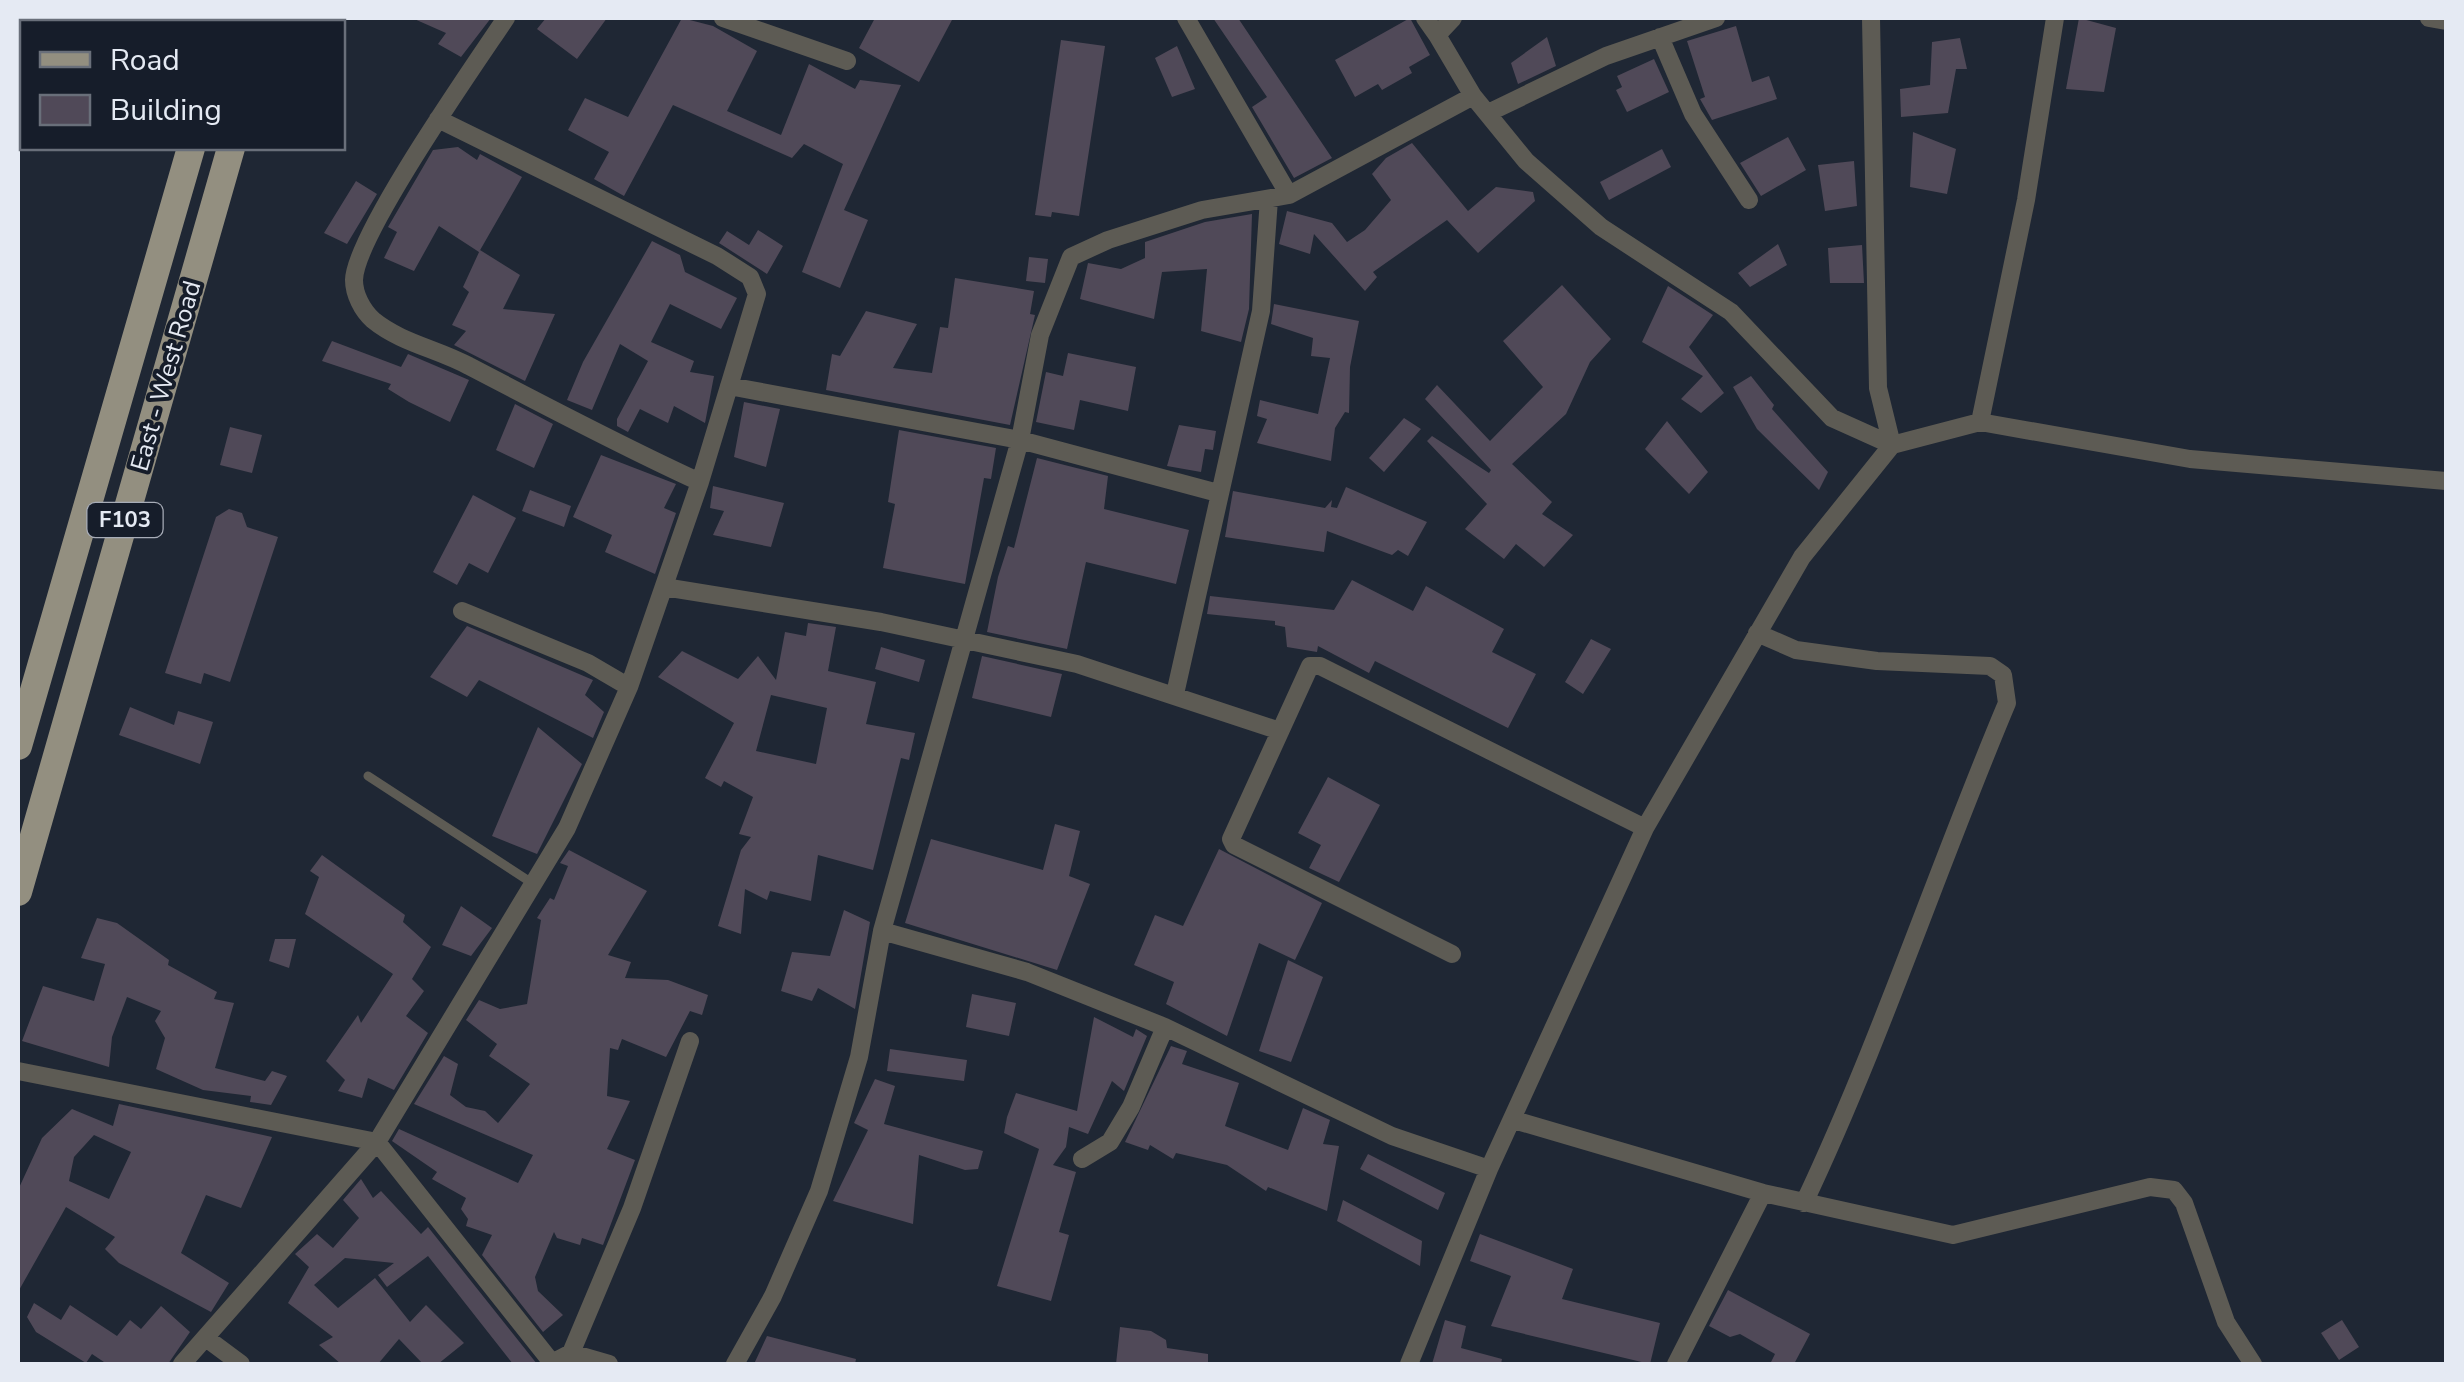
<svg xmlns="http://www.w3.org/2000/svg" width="2464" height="1382" font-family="'Nunito Sans',sans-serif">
<rect width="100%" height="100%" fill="#1f2734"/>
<path fill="#504958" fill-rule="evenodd" d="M412 18H491L461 57 438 44 446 33Z
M546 18H607L577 59 537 29Z
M682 18 713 26 757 51 727 111 781 135 809 64 855 89 860 80 901 85 844 210 868 220 840 288 802 272 843 164 804 144 792 158 673 105 624 196 594 179 609 152 568 130 585 98 628 117Z
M875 18H953L919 82 859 48Z
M1213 18H1238L1332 158 1294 178 1252 107 1267 97Z
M1410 18 1430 55 1409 67 1412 73 1382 90 1378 84 1355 97 1335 60Z
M2079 18 2116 28 2104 92 2066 89Z
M1736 26 1752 82 1769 76 1777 99 1712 120 1700 99 1705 97 1687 41Z
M1547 37 1556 66 1518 84 1511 63Z
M1960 38 1967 69H1956L1948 113 1901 117 1900 89 1930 85 1932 42Z
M1061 40 1105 46 1079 216 1052 212 1051 217 1035 215Z
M1177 46 1195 89 1172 97 1155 58Z
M1654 59 1669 92 1627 112 1616 90 1622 87 1617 76Z
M1913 132 1956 149 1947 194 1910 187Z
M1788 137 1806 170 1761 196 1740 163Z
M1412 143 1468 211 1496 187 1533 192 1535 201 1478 253 1447 220 1373 272 1377 277 1365 291 1314 234 1310 254 1279 244 1287 211 1332 223 1347 242 1365 230 1391 200 1372 174 1386 158Z
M458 147 477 160 480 154 522 177 479 252 439 226 414 271 384 258 397 232 388 227 433 150Z
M1662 149 1671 167 1609 200 1600 182Z
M1854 161 1857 206 1825 211 1818 165Z
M356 181 377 194 347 244 324 233Z
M1252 214 1249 309 1241 342 1201 331 1207 269 1162 272 1154 319 1080 299 1088 263 1121 269 1145 258V242L1205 222Z
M758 230 783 246 767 274 719 243 727 231 749 245Z
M652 241 680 255 685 272 737 298 721 329 670 304 651 342 694 361 690 372 714 376 705 423 674 406 668 423 640 409 628 432 617 426V419L648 361 620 344 592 410 567 400 583 362Z
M1778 244 1787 265 1750 287 1738 273Z
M1862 245 1864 283H1830L1828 248Z
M480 250 520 275 503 309 555 314 525 381 454 345 466 331 452 325 469 292 463 287Z
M1029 257 1048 259 1045 283 1026 281Z
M955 278 1034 291 1030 314 1035 315 1010 425 826 390 832 354 840 356 866 311 917 324 893 368 932 373 940 327 948 328Z
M1562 285 1611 339 1590 362 1566 414 1512 464 1552 502 1542 514 1573 535 1544 567 1516 544 1504 559 1465 529 1487 504 1427 441 1432 436 1489 473 1491 470 1425 399 1437 385 1490 441 1543 387 1503 341Z
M1668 286 1713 315 1689 347 1724 393 1701 413 1681 399 1703 376 1642 342Z
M1274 304 1359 321 1350 367 1349 413 1345 412 1335 428 1331 461 1257 443 1267 419 1257 416 1260 400 1318 414 1330 358 1311 356 1313 338 1271 324Z
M332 341 401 367 408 354 469 380 450 422 409 402 388 389 391 384 322 361Z
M1068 353 1136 367 1128 411 1080 400 1074 430 1036 422 1046 372 1063 376Z
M1751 376 1774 405 1772 409 1828 472 1819 490 1757 429 1733 387Z
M744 402 780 409 766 467 734 457Z
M515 404 553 424 534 468 496 450Z
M1404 418 1421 429 1384 472 1369 458Z
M1667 421 1708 472 1689 494 1645 449Z
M1179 425 1216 431 1213 450 1205 449 1201 472 1167 466Z
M230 427 262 435 252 473 220 465Z
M899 430 996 448 991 479 984 478 965 584 883 568 895 504 888 502Z
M601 455 676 484 664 508 676 513 655 574 605 552 612 535 573 517Z
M1037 458 1108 476 1104 509 1189 530 1176 584 1086 562 1067 649 987 632 998 577 1008 546 1014 548Z
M713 486 784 503 771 547 713 535 724 511 710 508Z
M1346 487 1427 522 1408 556 1398 550 1392 555 1327 531 1324 552 1225 537 1233 491 1325 508 1332 500 1331 507 1337 508Z
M530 490 571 506 564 527 522 511Z
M473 495 516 518 488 573 469 563 457 585 433 572Z
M229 509 242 513 247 527 278 537 230 682 204 673 201 684 165 673 216 517Z
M1352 580 1413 611 1426 586 1504 629 1492 652 1536 674 1508 728 1375 661 1369 673 1318 646 1317 652 1287 647 1285 627 1275 625V621L1207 614 1210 596 1334 610Z
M808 623 836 627 828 671 876 682 866 724 915 733 909 760 901 758 873 870 818 855 811 901 770 891 767 900 745 889 741 934 718 926 741 850 751 837 739 834 753 797 724 781 721 787 705 778 734 723 658 677 682 651 738 679 758 656 776 680 785 632 806 636ZM771 695 827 708 816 764 756 751Z
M467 626 593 680 585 695 604 712 593 738 479 680 467 697 430 677Z
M1591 639 1611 649 1583 694 1565 682Z
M881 647 925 660 919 682 875 669Z
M982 656 1062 674 1051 717 972 698Z
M130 707 174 725 178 711 213 722 200 764 119 735Z
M538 727 582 764 537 854 492 836Z
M1328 777 1380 805 1339 882 1309 868 1321 845 1298 833Z
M1055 824 1080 831 1069 876 1090 884 1057 970 905 923 931 839 1043 870Z
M1219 849 1322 903 1295 960 1259 943 1227 1036 1166 1004 1174 982 1134 965 1155 915 1183 926Z
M569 850 647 891 608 955 631 962 625 978 668 980 708 995 702 1015 690 1011 666 1057 622 1039 618 1050 610 1048 607 1096 630 1101 607 1149 635 1160 603 1245 582 1238 580 1245 557 1238 554 1232 535 1277 538 1291 563 1315 543 1332 482 1255 492 1235 466 1226 468 1219 461 1209 466 1198 432 1179 437 1172 392 1141 399 1129 518 1183 533 1155 414 1104 444 1056 458 1064 450 1095 466 1107 485 1111 498 1123 530 1084 489 1056 497 1044 466 1020 479 1000 500 1009 527 1004 541 920 537 918 550 898 554 900 568 866 560 863Z
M322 855 405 915 403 922 431 947 412 979 424 991 406 1016 428 1033 394 1090 368 1078 362 1098 338 1091 345 1080 326 1061 358 1015 361 1023 393 974 305 914 319 877 310 871Z
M461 906 492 928 471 956 442 945Z
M844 910 870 922 855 1009 818 988 812 1001 781 991 792 952 830 956Z
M97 918 117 923 169 960 168 965 217 992 214 999 234 1003 215 1068 265 1081 272 1071 287 1076 271 1105 250 1102 251 1096 203 1090 156 1069 165 1038 155 1021 161 1011 127 997 112 1037 109 1067 22 1041 43 986 94 1001 105 964 81 958Z
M275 939H296L289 968 269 961Z
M1288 960 1323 977 1291 1062 1259 1051Z
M972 994 1016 1003 1009 1036 966 1027Z
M1094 1017 1133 1037 1136 1029 1147 1036 1124 1091 1112 1081 1088 1134 1069 1127 1066 1147 1053 1165 1076 1172 1059 1232 1069 1235 1051 1301 997 1286 1039 1149 1004 1133 1007 1117 1016 1093 1077 1111Z
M1171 1046 1187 1051 1182 1064 1239 1083 1225 1126 1288 1150 1303 1108 1330 1120 1323 1144 1339 1146 1327 1211 1268 1187 1266 1191 1227 1165 1176 1153 1173 1159 1150 1145 1148 1150 1125 1142Z
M890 1049 967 1060 964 1081 887 1071Z
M875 1079 895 1086 884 1124 983 1151 978 1169 965 1170 919 1155 913 1224 833 1201 868 1130 854 1123Z
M119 1104 272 1137 241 1208 206 1195 181 1253 229 1283 211 1312 119 1263 105 1249 115 1237 66 1207 18 1292V1190L42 1138 72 1109 113 1126ZM94 1135 131 1152 109 1199 69 1181 74 1157Z
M1368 1154 1445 1193 1438 1210 1360 1169Z
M361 1179 373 1198 381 1191 421 1234 428 1227 537 1364H513L428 1256 387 1287 378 1275 394 1263 345 1258 314 1285 338 1308 375 1278 410 1322 426 1305 464 1343 438 1364H423L399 1339 378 1364H341L319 1345 333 1337 288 1303 309 1267 295 1254 317 1234 333 1248 359 1218 343 1200Z
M1343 1200 1422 1241 1420 1266 1337 1221Z
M1480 1234 1573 1269 1562 1299 1660 1323 1650 1364 1491 1326 1511 1276 1470 1261Z
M1728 1290 1810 1334 1794 1364H1770L1775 1354 1740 1334 1730 1337 1709 1326Z
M34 1303 61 1320 70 1305 117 1336 130 1320 141 1329 161 1306 190 1332 168 1364H107L92 1354 86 1363 36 1332 27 1317Z
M1445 1320 1466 1326 1461 1348 1502 1359 1501 1364H1432Z
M2342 1320 2359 1347 2339 1360 2321 1333Z
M1120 1327 1151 1331 1166 1340 1167 1348 1208 1354V1364H1116Z
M767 1336 856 1359 855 1364H754Z"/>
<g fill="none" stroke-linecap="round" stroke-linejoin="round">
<path stroke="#5d5b54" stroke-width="9" d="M368 776 532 883"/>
<path stroke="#5d5b54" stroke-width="18" d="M506 18C476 63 355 235 354 280 354 294 362 310 373 320 401 343 438 349 469 366 546 406 621 446 700 482
M723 18 847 61
M1186 18 1289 195
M1425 18 1437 35
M1453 18 1437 35 1473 96 1526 161 1601 227 1731 312 1832 418 1892 445
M1871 18 1878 388 1892 445
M2429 18 2446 21
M1660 37 1693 114 1749 200
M1488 113 1606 56 1716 18
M729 386 1020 440 1218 493
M1980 422 2026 200 2055 18
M664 587 881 622 1077 664 1280 731
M462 611 588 663 629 687
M1757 633 1796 650 1877 661 1990 666 2003 675 2007 703C1937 869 1881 1040 1804 1203
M1175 694 1261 311 1269 199
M882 931 1027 972 1165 1027 1392 1136 1489 1169
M1452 954 1234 845 1231 839 1310 666H1320L1645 828
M18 1071 377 1142 553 1364
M1514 1120 1763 1193 1953 1235 2150 1187 2174 1190 2184 1203 2226 1322 2253 1364
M1082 1159 1110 1142 1131 1107 1165 1027
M206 1338 241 1364
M571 1353 609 1364
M182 1364 377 1142 567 828 629 687 700 482 757 294 750 277 717 256 438 119
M550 1364 571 1353 632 1208 690 1041
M735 1364 773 1296 819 1191 859 1057 882 931 1020 440 1040 335 1071 257 1108 240 1202 210 1289 195 1473 96
M1409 1364 1489 1169 1645 828 1802 557 1892 445 1980 422 2190 459 2446 481
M1676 1364 1763 1193"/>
<path stroke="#938f80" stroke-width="28" d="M227 22 228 18
M267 22 268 18
M18 746 191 148
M18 892 231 148"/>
</g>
<g text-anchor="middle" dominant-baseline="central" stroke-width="8" stroke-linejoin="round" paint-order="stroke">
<rect fill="#161d2a" stroke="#a7acb7" stroke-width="2.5" x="87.5" y="503" width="75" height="34" rx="8"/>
<g font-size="22" font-weight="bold" fill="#e5eaf3">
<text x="125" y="520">F103</text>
</g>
<g font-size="25" fill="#e5eaf3" stroke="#161d2a">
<text transform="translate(166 376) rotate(-74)">East - West Road</text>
</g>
</g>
<rect width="2464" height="1382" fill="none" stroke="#e5eaf3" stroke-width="40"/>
<rect x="20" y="20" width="325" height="130" fill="#161d2a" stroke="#696f7a" stroke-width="2.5"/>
<rect x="40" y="52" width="50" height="15" fill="#938f80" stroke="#696f7a" stroke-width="2.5"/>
<text x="110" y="70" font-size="30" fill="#e5eaf3">Road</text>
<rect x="40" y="95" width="50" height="30" fill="#504958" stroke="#696f7a" stroke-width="2.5"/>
<text x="110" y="120" font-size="30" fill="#e5eaf3">Building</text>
</svg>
